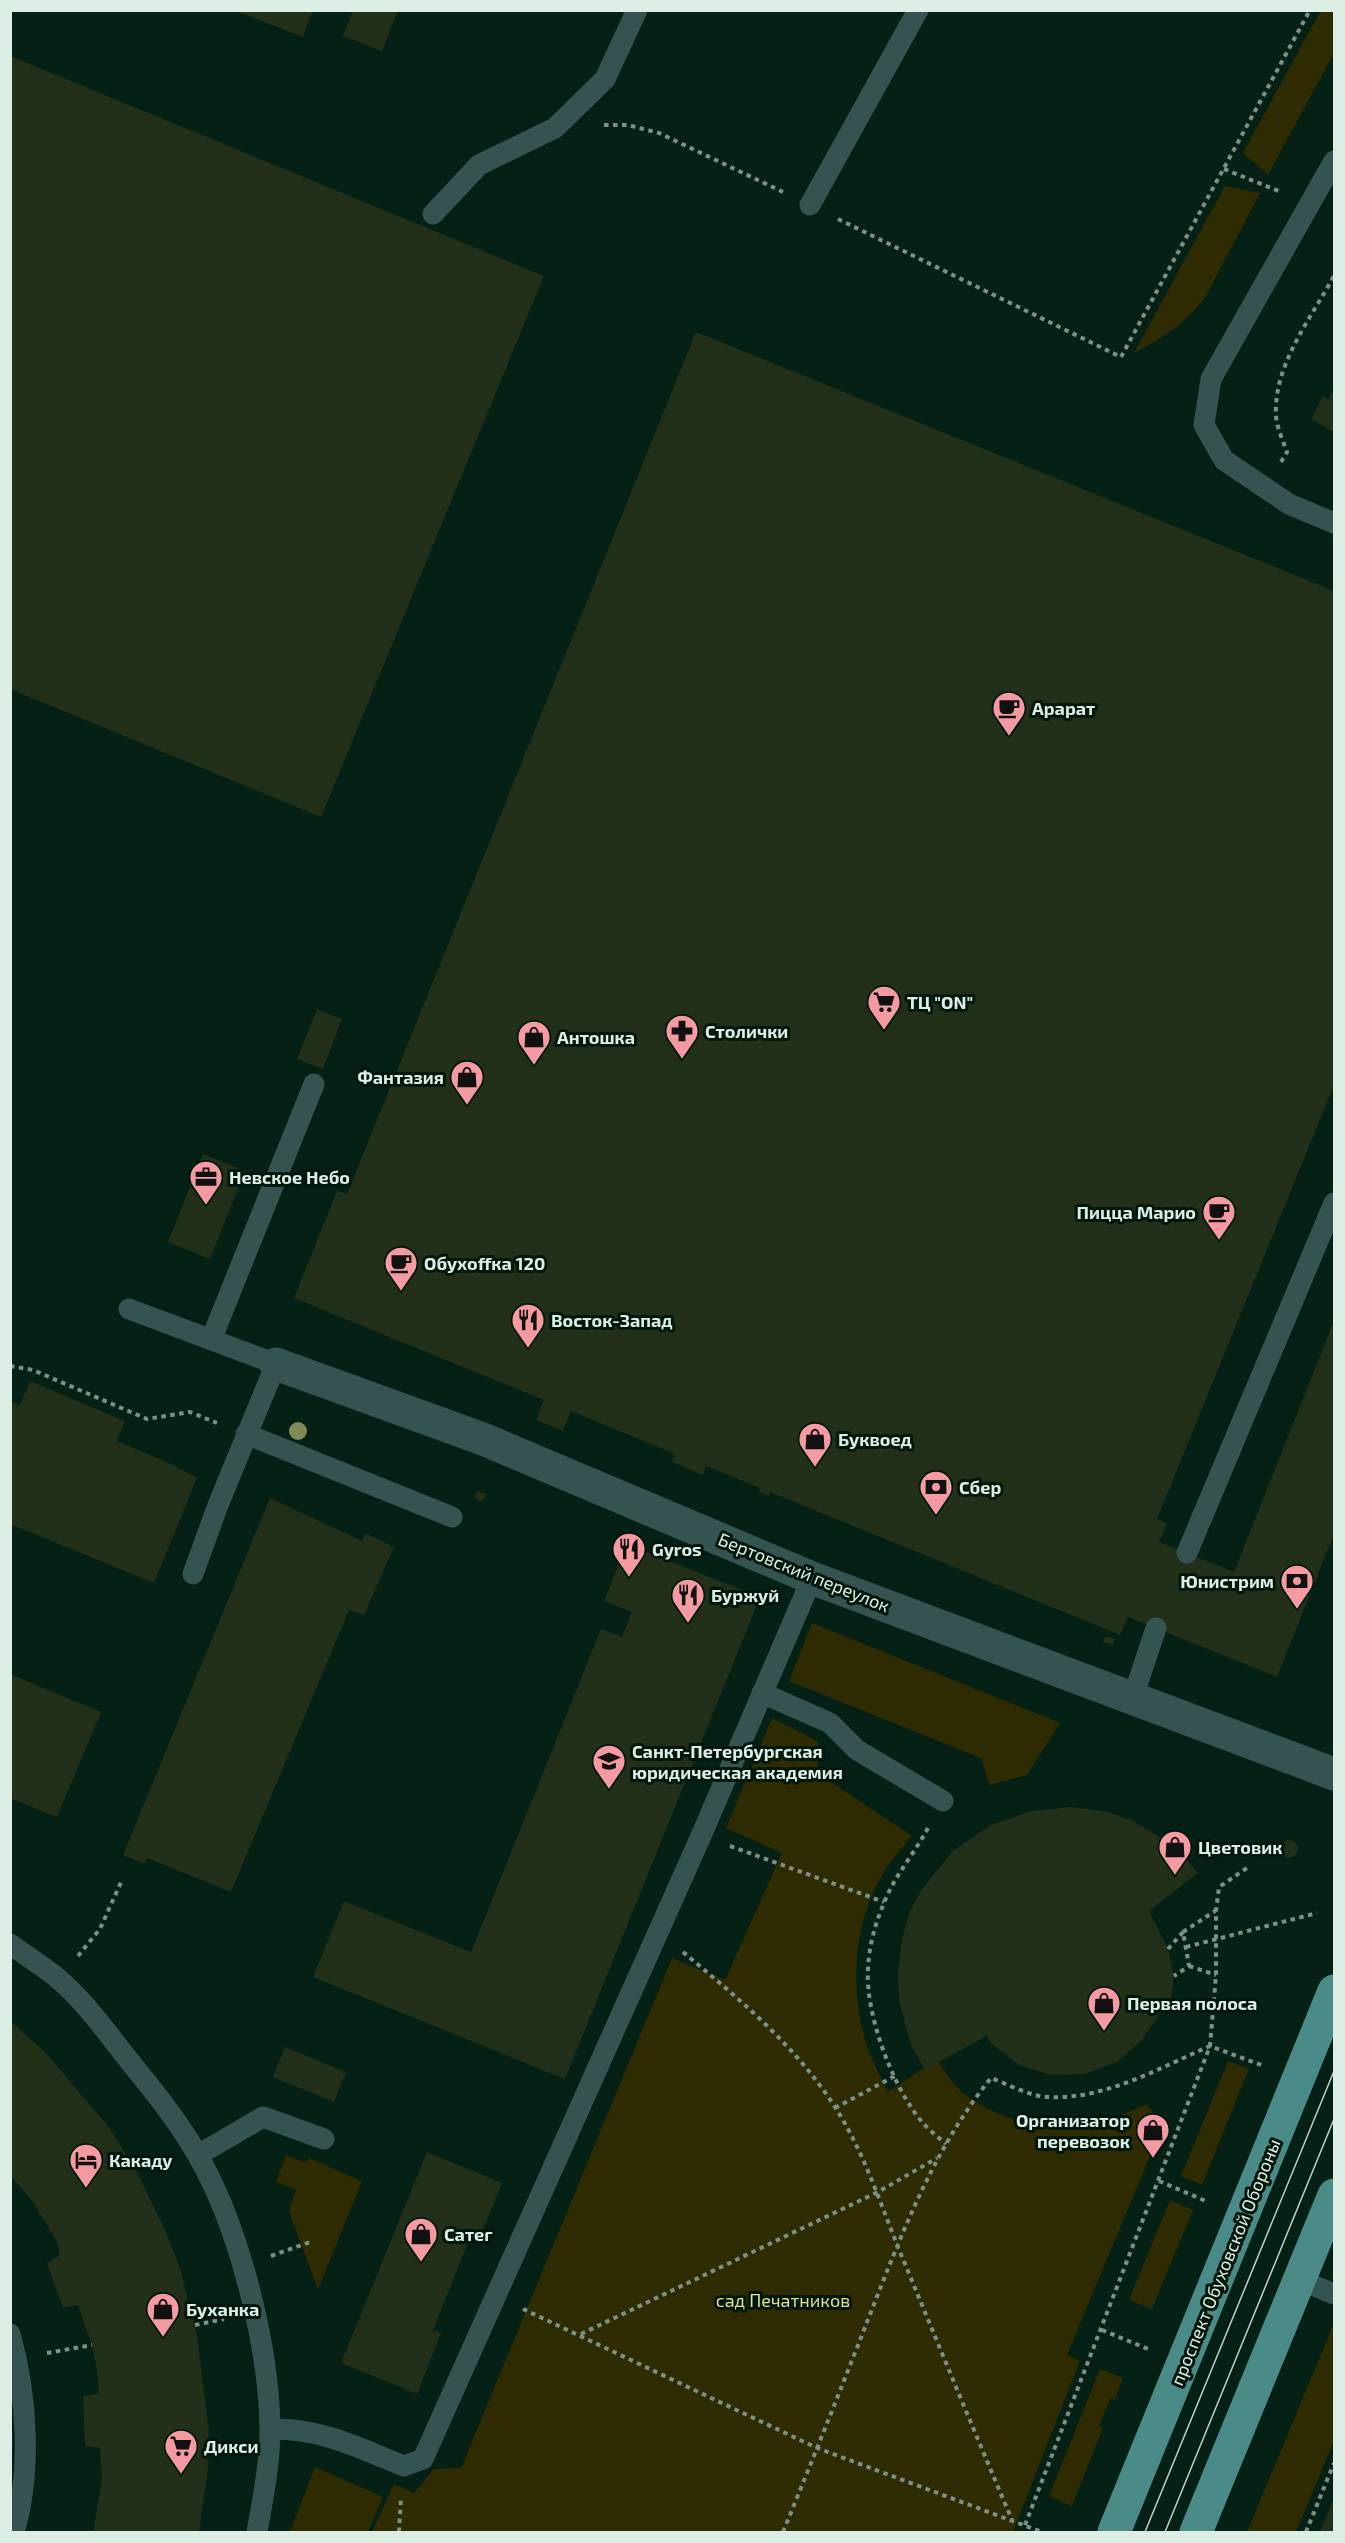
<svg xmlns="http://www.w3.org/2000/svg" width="1345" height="2543" font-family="'Exo 2',sans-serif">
<rect width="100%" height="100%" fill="#052115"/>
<path fill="#2f2b02" d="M1321 10 1334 11V53L1268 175 1243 153Z
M1225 186 1260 193 1206 296C1187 322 1163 338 1134 353Z
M812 1623 1060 1723 1027 1775 989 1785 981 1758 789 1681Z
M772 1718 817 1741 820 1750 816 1772 912 1836C902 1848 892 1859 884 1872 851 1925 848 2002 872 2059 877 2070 883 2081 888 2092L937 2059C945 2072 954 2086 966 2095 1001 2123 1051 2130 1094 2123 1113 2120 1130 2111 1147 2104L1163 2125 1067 2355 1080 2361 1013 2532H372L394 2484 414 2493 434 2469 461 2468 672 1958 725 1980 782 1853 726 1828Z
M1228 2061 1249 2069 1202 2185 1181 2176Z
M286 2155 306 2163 309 2158 362 2181 318 2290 289 2211 296 2190 276 2182Z
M1170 2200 1193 2210 1152 2309 1129 2300Z
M1334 2323V2441L1296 2532H1247Z
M1100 2369 1123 2378 1115 2400 1111 2398 1099 2426 1103 2428 1072 2506 1049 2496Z
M315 2467 383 2497 368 2532H290Z"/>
<path fill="#222f19" d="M233 10H313L303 37Z
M353 10H398L382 51 343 36Z
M10 56 544 276 321 817 10 689Z
M696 332 1334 591V1085L1157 1519 1167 1524 1159 1542 1234 1572 1334 1321V1534L1277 1677 1128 1617 1120 1635 770 1492 769 1496 759 1492 760 1488 706 1466 703 1475 693 1471 672 1462 675 1454 571 1411 563 1431 536 1420 544 1400 294 1298 337 1191 347 1194Z
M1334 389V432L1311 419 1323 396 1329 399Z
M317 1009 342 1019 323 1069 297 1059Z
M203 1154 245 1171 210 1259 168 1242Z
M30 1381 125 1421 117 1441 171 1464 197 1478 154 1583 10 1524V1401L20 1405Z
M477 1491 486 1494 483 1502 474 1498Z
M270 1498 362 1541 365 1533 394 1547 364 1615 349 1610 231 1892 147 1858 145 1864 123 1855Z
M627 1544 760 1597 565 2079 313 1977 344 1901 471 1952 601 1629 622 1637 632 1612 604 1601Z
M1106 1636 1115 1639 1113 1645 1103 1642Z
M10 1674 101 1712 57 1817 10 1798Z
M1072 1807 1108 1812 1131 1820 1163 1839 1179 1852 1198 1873 1149 1911 1168 1949 1174 1976 1170 2007 1160 2006 1158 2016 1142 2040 1117 2062 1085 2074 1051 2075 1019 2065 992 2044 986 2036 925 2070 911 2045 899 2001 898 1972 902 1939 910 1911 922 1889 953 1851 991 1825 1031 1811Z
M1280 1849a9 9 0 1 1 18 0a9 9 0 1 1-18 0Z
M10 2021 46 2053 108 2126 136 2170 165 2230 179 2265 197 2336 209 2432 208 2467 199 2532H93L102 2480 100 2448 85 2446 83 2396 99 2394 97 2370 92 2345 78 2305 63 2308 47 2263 60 2255 56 2240 33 2202 13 2178 10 2180Z
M285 2047 346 2072 334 2102 273 2077Z
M427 2152 502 2183 477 2244 469 2240 433 2330 441 2333 417 2394 341 2363Z
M1334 2498V2532H1320Z"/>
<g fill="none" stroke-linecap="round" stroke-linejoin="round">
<path stroke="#7b9187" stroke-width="4" stroke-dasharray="4.5 4.5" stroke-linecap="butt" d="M604 125H628L659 133 783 192
M1224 169 1281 192
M838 219 1121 357 1310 10
M1281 462 1287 452C1283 441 1277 428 1276 416 1273 366 1311 318 1334 276
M10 1366 33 1370 147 1419 190 1412 217 1423
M928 1828C914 1854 895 1875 884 1903 875 1924 869 1946 868 1969 865 2014 893 2088 922 2122 929 2130 938 2137 946 2144
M730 1846 884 1902
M1183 1932 1215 1911
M1186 1947 1317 1913
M1168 1949 1183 1932 1189 1966 1174 1976
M683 1952C739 1999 795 2045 835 2107 864 2152 880 2203 900 2252 937 2341 974 2431 1012 2520
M78 1956 100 1929 122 1880
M1189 1966 1216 1975
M835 2108 895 2076
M1159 2181 1208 2202
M271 2256 310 2242
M523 2309 817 2448 1042 2532
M195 2325 224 2319
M1102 2330 1148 2349
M581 2334 878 2192 937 2158
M47 2353 92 2345
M1025 2525 1210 2046 1216 1975V1911L1219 1887 1250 1866
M399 2532 401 2497
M783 2532C812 2461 841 2389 869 2317 902 2233 934 2148 991 2078 1007 2084 1032 2097 1048 2097 1105 2100 1159 2068 1210 2046L1264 2066
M1306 2532 1334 2463"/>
<path stroke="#355351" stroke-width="21" d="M1334 161 1211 379 1204 425 1224 460 1289 504 1334 523
M810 205 918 10
M433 214 479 165 555 128 605 79 637 10
M129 1309 276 1364 218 1505 193 1574
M211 1340 314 1084
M246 1434 452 1517
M1187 1553 1334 1203
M762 1693 830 1723 857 1750 943 1801
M1133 1697 1156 1628
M10 1944C25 1955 41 1965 55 1976 83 1999 105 2030 127 2058 152 2089 177 2119 197 2154 239 2226 269 2345 270 2429 270 2463 263 2498 257 2532
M198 2155 263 2117 324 2139
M1300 2280 1334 2294
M10 2334C27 2394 32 2472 14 2532
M270 2429C321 2428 357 2447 404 2466L423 2459 701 1836 812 1578"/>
<path stroke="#355351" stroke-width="33" d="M276 1364 483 1439 812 1578 1334 1774"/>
<path stroke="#4b8b87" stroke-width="33" d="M1114 2532 1334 1991
M1196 2532 1334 2195"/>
<path stroke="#bfd1c8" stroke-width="1.5" d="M1145 2532 1334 2071
M1165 2532 1334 2119"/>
</g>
<circle fill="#818a55" cx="298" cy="1431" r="9"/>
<defs>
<g id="cafe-pin" transform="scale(1.725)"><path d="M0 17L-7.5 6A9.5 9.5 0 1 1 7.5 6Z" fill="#f49aa0" stroke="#00170c"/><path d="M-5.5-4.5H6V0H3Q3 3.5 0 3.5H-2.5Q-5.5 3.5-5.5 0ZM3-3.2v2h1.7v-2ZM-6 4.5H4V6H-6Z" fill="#111"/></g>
<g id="supermarket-pin" transform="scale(1.725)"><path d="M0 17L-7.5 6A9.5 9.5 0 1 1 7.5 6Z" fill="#f49aa0" stroke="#00170c"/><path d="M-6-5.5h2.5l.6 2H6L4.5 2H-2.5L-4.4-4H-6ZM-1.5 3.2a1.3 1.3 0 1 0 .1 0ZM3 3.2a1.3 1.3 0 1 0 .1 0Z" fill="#111"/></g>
<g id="pharmacy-pin" transform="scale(1.725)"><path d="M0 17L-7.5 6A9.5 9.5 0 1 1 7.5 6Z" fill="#f49aa0" stroke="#00170c"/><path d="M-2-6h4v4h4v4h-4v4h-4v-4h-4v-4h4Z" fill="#111"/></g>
<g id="shop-pin" transform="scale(1.725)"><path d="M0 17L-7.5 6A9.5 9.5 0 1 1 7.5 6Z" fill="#f49aa0" stroke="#00170c"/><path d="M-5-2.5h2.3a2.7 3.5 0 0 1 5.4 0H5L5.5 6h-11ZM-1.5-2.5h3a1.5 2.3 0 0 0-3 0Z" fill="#111"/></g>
<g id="office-pin" transform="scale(1.725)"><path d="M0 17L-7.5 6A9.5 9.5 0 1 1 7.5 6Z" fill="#f49aa0" stroke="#00170c"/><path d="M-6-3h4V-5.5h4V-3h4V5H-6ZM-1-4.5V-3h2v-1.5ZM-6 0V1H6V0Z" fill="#111"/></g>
<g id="restaurant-pin" transform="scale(1.725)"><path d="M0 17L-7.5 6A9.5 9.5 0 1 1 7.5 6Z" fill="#f49aa0" stroke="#00170c"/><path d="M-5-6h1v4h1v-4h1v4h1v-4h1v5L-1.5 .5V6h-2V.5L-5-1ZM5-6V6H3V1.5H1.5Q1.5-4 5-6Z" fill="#111"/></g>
<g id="bank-pin" transform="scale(1.725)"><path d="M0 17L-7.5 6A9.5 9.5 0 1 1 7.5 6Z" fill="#f49aa0" stroke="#00170c"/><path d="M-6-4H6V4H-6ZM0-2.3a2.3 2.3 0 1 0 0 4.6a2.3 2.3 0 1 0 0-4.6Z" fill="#111"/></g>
<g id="university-pin" transform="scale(1.725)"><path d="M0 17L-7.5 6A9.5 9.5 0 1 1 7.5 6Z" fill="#f49aa0" stroke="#00170c"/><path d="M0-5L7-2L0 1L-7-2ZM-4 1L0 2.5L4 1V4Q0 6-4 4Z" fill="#111"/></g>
<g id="hotel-pin" transform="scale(1.725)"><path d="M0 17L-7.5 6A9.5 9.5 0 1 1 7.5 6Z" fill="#f49aa0" stroke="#00170c"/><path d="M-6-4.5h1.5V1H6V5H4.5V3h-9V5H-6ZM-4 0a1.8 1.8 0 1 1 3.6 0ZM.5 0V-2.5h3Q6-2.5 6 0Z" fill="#111"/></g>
</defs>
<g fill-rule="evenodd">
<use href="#cafe-pin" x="1009" y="708"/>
<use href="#supermarket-pin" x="884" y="1002"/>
<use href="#pharmacy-pin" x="682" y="1031"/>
<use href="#shop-pin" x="534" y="1037"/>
<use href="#shop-pin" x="467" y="1077"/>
<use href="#office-pin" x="206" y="1177"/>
<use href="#cafe-pin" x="1219" y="1212"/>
<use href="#cafe-pin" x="401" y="1263"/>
<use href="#restaurant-pin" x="528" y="1320"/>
<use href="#shop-pin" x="815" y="1439"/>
<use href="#bank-pin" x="936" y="1487"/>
<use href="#restaurant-pin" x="629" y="1549"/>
<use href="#bank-pin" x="1297" y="1581"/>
<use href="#restaurant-pin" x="688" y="1595"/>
<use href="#university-pin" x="609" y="1761"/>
<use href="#shop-pin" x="1175" y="1847"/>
<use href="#shop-pin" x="1104" y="2003"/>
<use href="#shop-pin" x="1153" y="2130"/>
<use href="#hotel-pin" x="86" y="2160"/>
<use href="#shop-pin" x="421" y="2234"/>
<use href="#shop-pin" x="163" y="2309"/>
<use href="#supermarket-pin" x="181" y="2446"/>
</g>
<g text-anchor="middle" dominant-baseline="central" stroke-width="6" stroke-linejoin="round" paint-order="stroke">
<g font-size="18" font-weight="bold" fill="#ddeee5" stroke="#00170c" text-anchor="start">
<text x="1032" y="708">Арарат</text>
<text x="907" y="1002">ТЦ "ON"</text>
<text x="705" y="1031">Столички</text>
<text x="557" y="1037">Антошка</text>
<text x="444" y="1077" text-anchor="end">Фантазия</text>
<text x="229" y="1177">Невское Небо</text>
<text x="1196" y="1212" text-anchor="end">Пицца Марио</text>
<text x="424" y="1263">Обухоffка 120</text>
<text x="551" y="1320">Восток-Запад</text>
<text x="838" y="1439">Буквоед</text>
<text x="959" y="1487">Сбер</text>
<text x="652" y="1549">Gyros</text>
<text x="1274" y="1581" text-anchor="end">Юнистрим</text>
<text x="711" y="1595">Буржуй</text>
<text x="632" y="1751">Санкт-Петербургская<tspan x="632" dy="21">юридическая академия</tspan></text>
<text x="1198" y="1847">Цветовик</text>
<text x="1127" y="2003">Первая полоса</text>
<text x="1130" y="2120" text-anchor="end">Организатор<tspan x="1130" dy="21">перевозок</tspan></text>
<text x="109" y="2160">Какаду</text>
<text x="444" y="2234">Сатег</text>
<text x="186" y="2309">Буханка</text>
<text x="204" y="2446">Дикси</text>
</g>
<g font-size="18" fill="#ddeee5" stroke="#00170c">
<text transform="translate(804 1572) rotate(22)">Бертовский переулок</text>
<text transform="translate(1225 2262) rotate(-68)">проспект Обуховской Обороны</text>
</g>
<g font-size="18" fill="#e7df89" stroke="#00170c">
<text x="783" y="2300">сад Печатников</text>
</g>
</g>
<rect width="1345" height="2543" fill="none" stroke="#ddeee5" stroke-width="24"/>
</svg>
